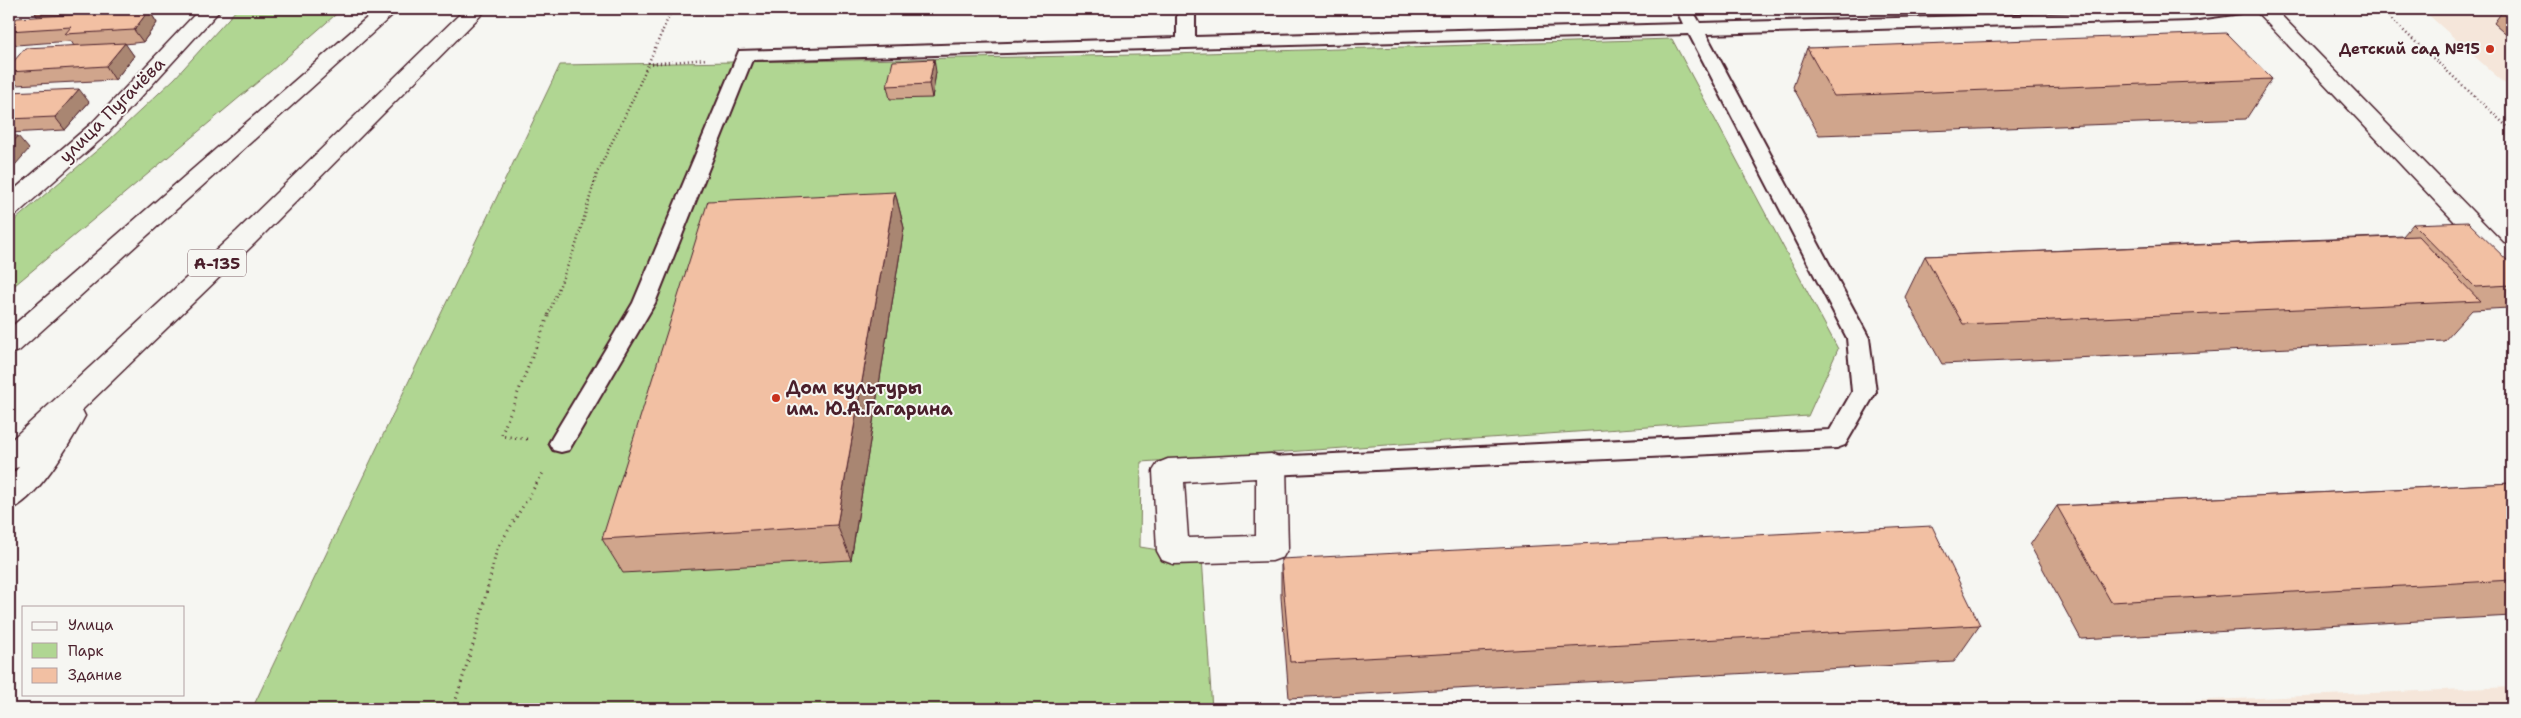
<svg xmlns="http://www.w3.org/2000/svg" width="2521" height="718" font-family="'Shantell Sans',sans-serif">
<rect width="100%" height="100%" fill="#f6f6f2"/>
<filter id="ink" filterUnits="userSpaceOnUse"><feTurbulence type="fractalNoise" baseFrequency=".02" numOctaves="2"/><feDisplacementMap in="SourceGraphic" scale="10" xChannelSelector="R" yChannelSelector="G"/><feConvolveMatrix kernelMatrix="1 2 1 2 8 2 1 2 1" color-interpolation-filters="sRGB"/></filter>
<g filter="url(#ink)">
<path fill="#f5e6da" d="M2422 9H2512V90Z
M2512 687V709H2121L2118 704Z"/>
<path fill="#b0d692" stroke="#7d7a5e" d="M237 9H342L271 71 9 290V225L107 142 175 78Z
M1672 39 1838 349 1808 416 1141 462 1140 547 1202 557 1212 709H252L560 65 1138 55Z"/>
<g fill="none" stroke-linecap="round" stroke-linejoin="round">
<g stroke="#4a1f2b" stroke-width="4">
<path id="service" d="M1177 9H1195V37L1683 24 1676 9H1692L1700 23 2243 9 2240 13 2234 14 2191 20 1706 34 1869 338 1876 392 1845 445 1837 448 1271 475 1262 473 1259 466 1262 459 1271 457 1830 430 1852 392 1847 338 1689 34 752 60 655 303 569 450 561 452 553 450 549 443 553 436 633 303 739 51 1177 38Z"/>
</g>
<g stroke="#4a1f2b" stroke-width="3">
<path id="pedestrian" d="M1271 454 1281 458 1286 466 1288 548 1283 557 1272 561 1173 564 1162 560 1157 551 1153 471 1158 463 1168 459ZM1256 478V536L1188 538 1184 482Z"/>
</g>
<g stroke="#4a1f2b" stroke-width="3">
<path id="minor" d="M200 9H221L108 133 18 213 9 215V194L92 123Z
M2254 9H2275L2512 252V276L2503 273Z"/>
</g>
<g stroke="#4a1f2b" stroke-width="3">
<path id="trunk" d="M377 9H399L19 351 9 354V329Z
M465 9H487L255 243 82 410 85 416C71 442 36 502 9 510V478L19 467 9 470V442L237 231Z"/>
</g>
<path stroke="#4a1f2b" stroke-width="2.5" stroke-dasharray="1 3" stroke-linecap="butt" d="M2380 9 2512 131
M648 64 707 59
M548 315 576 245 597 173 632 101 672 9"/>
<path stroke="#4a1f2b" stroke-width="3" stroke-dasharray="1 4.5" stroke-linecap="butt" d="M527 439 501 436 549 314
M453 709 476 635 497 549 543 473
M2472 709 2512 707"/>
<use href="#service" fill="#f6f6f2" fill-rule="evenodd"/>
<use href="#pedestrian" fill="#f6f6f2" fill-rule="evenodd"/>
<use href="#minor" fill="#f6f6f2" fill-rule="evenodd"/>
<use href="#trunk" fill="#f6f6f2" fill-rule="evenodd"/>
</g>
<path fill="#d0a58c" stroke="#4a1f2b" d="M39 9H136L134 11 149 10 157 23 143 42 125 44 134 56 115 80 15 85 9 78V67L74 46 71 41 16 45 9 36V28L38 17 35 14Z
M2504 9H2512V39L2494 23Z
M1807 48 2272 79 2246 119 1819 135 1793 87Z
M936 72 932 98 890 99 887 86Z
M9 92 89 102 65 130 9 133Z
M895 192 904 228 851 560 623 573 602 539Z
M2413 224 2512 265V305L2509 308 2472 310 2444 341 1942 364 1905 297 1925 256 2403 236Z
M2512 483V616L2081 639 2030 545 2057 506Z
M1281 559 1980 625 1954 662 1289 698 1281 597Z"/>
<path fill="#a98672" stroke="#4a1f2b" d="M117 9H136L126 22Z
M149 10 157 23 143 42 134 30Z
M125 43 134 56 115 80 106 66Z
M934 59 936 72 932 98 929 84Z
M79 89 89 102 65 130 55 117Z
M18 136 29 149 9 172 16 180 9 189V147Z
M895 192 904 228 851 560 837 525Z"/>
<path fill="#f2c0a3" stroke="#4a1f2b" d="M39 9H117L35 14Z
M149 10 134 30 65 34 71 27 9 31V28L17 18Z
M2227 33 2272 79 1834 96 1807 48Z
M125 43 106 66 9 72V67L25 48Z
M934 59 929 84 887 86 893 61Z
M79 89 55 117 9 119V92Z
M9 136H18L9 147Z
M895 192 837 525 602 539 708 201Z
M2468 222 2512 265V285L2475 287 2413 224Z
M2418 236 2480 301 1963 324 1925 256Z
M2512 483V580L2111 602 2057 506Z
M1932 526 1980 625 1290 662 1281 559Z"/>
</g>
<g fill="#c8321e" stroke="#f6f6f2" stroke-width="2">
<circle cx="2490" cy="49" r="5"/>
<circle cx="776" cy="398" r="5"/>
</g>
<g text-anchor="middle" dominant-baseline="central" stroke-width="4" stroke-linejoin="round" paint-order="stroke">
<g font-size="15" font-weight="bold" fill="#4a1f2b" stroke="#f6f6f2" text-anchor="end">
<text x="2480" y="49">Детский сад №15</text>
</g>
<rect fill="#f6f6f2" stroke="#7e6067" stroke-width="1" x="188" y="249.5" width="58" height="27" rx="4"/>
<g font-size="16" font-weight="bold" fill="#4a1f2b">
<text x="217" y="263">А-135</text>
</g>
<g font-size="18" fill="#4a1f2b" stroke="#f6f6f2">
<text transform="translate(112 110) rotate(-45)">улица Пугачёва</text>
</g>
<g font-size="18" font-weight="bold" fill="#4a1f2b" stroke="#f6f6f2" text-anchor="start">
<text x="786" y="388">Дом культуры<tspan x="786" dy="21">им. Ю.А.Гагарина</tspan></text>
</g>
</g>
<rect width="2521" height="718" fill="none" stroke="#f6f6f2" stroke-width="30"/>
<rect x="15" y="15" width="2491" height="688" fill="none" stroke="#4a1f2b" stroke-width="2" filter="url(#ink)"/>
<rect x="22" y="606" width="162" height="90" fill="#f6f6f2" stroke="#b1a0a2"/>
<rect x="32" y="622" width="25" height="8" fill="#f6f6f2" stroke="#b1a0a2"/>
<text x="68" y="630" font-size="15" fill="#4a1f2b">Улица</text>
<rect x="32" y="643" width="25" height="15" fill="#b0d692" stroke="#b1a0a2"/>
<text x="68" y="656" font-size="15" fill="#4a1f2b">Парк</text>
<rect x="32" y="668" width="25" height="15" fill="#f2c0a3" stroke="#b1a0a2"/>
<text x="68" y="680" font-size="15" fill="#4a1f2b">Здание</text>
</svg>
